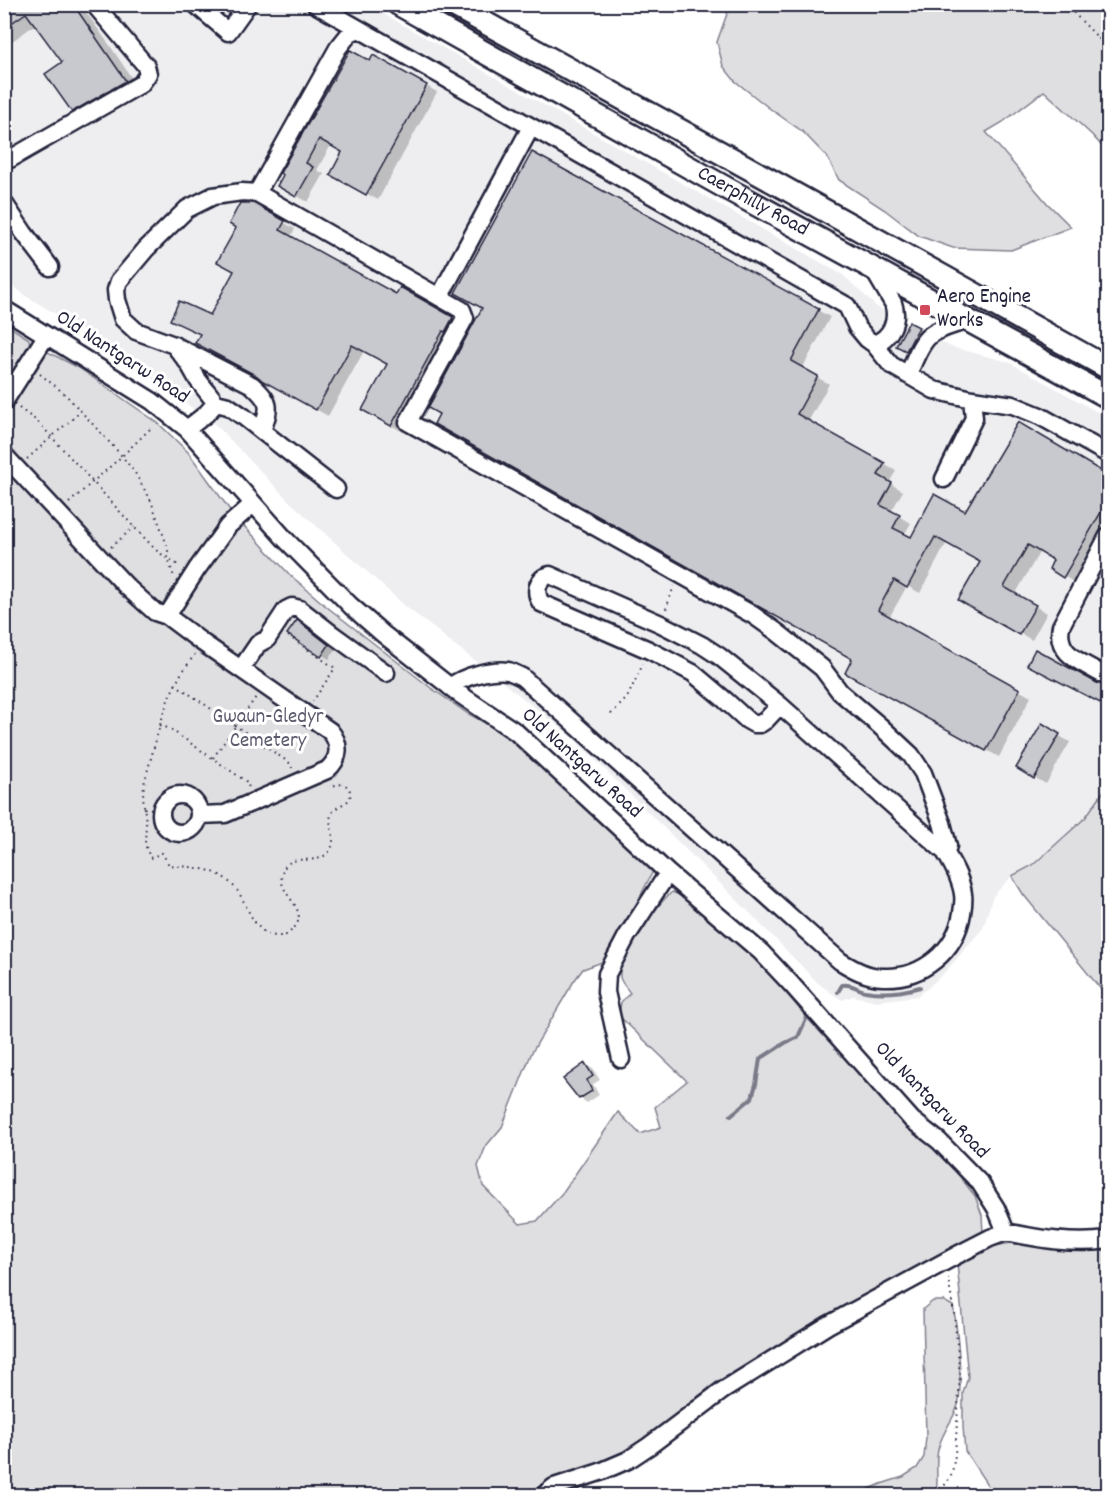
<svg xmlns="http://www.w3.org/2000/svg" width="1113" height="1500" font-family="Dekko,sans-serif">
<rect width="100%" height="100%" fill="#fff"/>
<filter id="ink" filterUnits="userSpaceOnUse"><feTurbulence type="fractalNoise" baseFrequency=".0167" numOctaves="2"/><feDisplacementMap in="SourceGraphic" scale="12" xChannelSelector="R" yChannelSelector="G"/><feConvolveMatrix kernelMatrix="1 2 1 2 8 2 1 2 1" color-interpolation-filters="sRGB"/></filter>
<g filter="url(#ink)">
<path fill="#eeeef1" d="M5 5H368L843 275 877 307 914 328 951 347 1009 362 1108 418V785L1085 818 1033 865 1012 876 993 896 983 928 948 969 928 988 917 996 878 1001 853 996 842 1000 834 995 818 983 748 911 571 736 405 606 290 502 218 427 101 341 26 296 5 280Z"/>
<path fill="#dfdfe2" stroke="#80808e" stroke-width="1.5" d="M718 5H1108V153L1092 135 1044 91 1003 122 986 132 1047 203 1071 227 1011 250 953 248 919 236 885 210 839 180 827 157 803 132 769 108 735 81 723 66 717 42 728 11Z
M4 323 29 339 30 348 41 355 48 352 79 368 158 423 188 452 232 513 289 574 327 607 431 688 467 713 502 732 544 767 600 818 653 871 608 960 583 969 574 981 532 1052 502 1127 486 1146 478 1166 483 1186 520 1224 537 1221 563 1192 618 1112 640 1134 661 1127 655 1107 687 1081 619 1016 621 1002 630 993C627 988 621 983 620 977 617 957 657 905 672 892L682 896 716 921 758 959 807 1018 900 1117 946 1159 975 1196 982 1215 983 1233 835 1311 778 1349 718 1381 687 1405 627 1454 586 1468 559 1476 540 1486 530 1495H5Z
M1108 785V998L1023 894 1012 876 1033 865 1085 818Z
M1011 1243 1079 1250 1108 1248V1495H991L992 1492 965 1451 963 1427V1393L968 1377 957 1263 990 1247Z
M933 1301H944L953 1306C957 1326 964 1391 957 1408 952 1421 943 1432 939 1446 934 1461 939 1477 936 1492L930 1496 855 1495 881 1484 903 1477 917 1468 924 1457 926 1437 923 1309Z"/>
<path fill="#0003" d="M4 4H80L111 47 139 89 87 119 73 110 64 63 36 24 4 47Z
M374 57 437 92 378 200 332 174 344 152 331 145 317 170 324 174 308 202 279 186Z
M4 86 9 97 4 99Z
M532 154 830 317 802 369 829 384 808 422 896 471 889 483 903 491 891 512 911 523 904 535 912 539 966 513 1018 424 1108 477V527L1075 583 1051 568 1056 560 1040 551 1015 595 1047 613 1032 640 960 599 982 562 947 542 920 593 907 586 889 618 1031 697 999 757 847 673 854 659 484 307Z
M253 205 295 229 290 238 397 296 401 289 464 325 455 336 403 432 364 410 389 364 364 351 328 416 276 387 211 317 236 271Z
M910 324 926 332 914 354 898 346Z
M304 626 336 650 329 659 289 633Z
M1042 726 1070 742 1046 784 1018 768Z
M585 1065 593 1069 600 1080 593 1084 599 1095 587 1103 580 1098Z"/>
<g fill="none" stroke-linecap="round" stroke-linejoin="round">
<path stroke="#7a7a88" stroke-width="4" d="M838 992 842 985C852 983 856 989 865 991 882 994 903 992 920 987
M731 1115 752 1098 756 1084 760 1059 785 1043 798 1037 807 1017"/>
</g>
<path fill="#c8c8cf" stroke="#22223b" stroke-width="1.5" d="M4 4H73L126 81 72 112 45 74 62 62 26 13 4 28Z
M350 50 370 61 373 55 427 85 366 195 330 175 342 152 319 139 306 163 313 167 296 197 277 186 283 175 280 173Z
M532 152 819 309 791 361 818 376 797 414 885 463 878 475 892 483 880 505 900 515 893 528 911 537 934 494 965 511 1018 422 1108 475V500L1063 578 1049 569 1053 560 1028 545 1004 587 1036 605 1019 635 958 600 980 562 935 537 907 588 894 580 878 610 1020 689 986 751 845 673 852 659 434 424 439 414 428 408 482 308 455 293Z
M240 203H253L285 221 280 230 396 294 400 287 453 317 445 332 443 331 391 426 362 410 387 364 352 345 316 410 263 381 257 376 195 343 200 334 170 320 179 301 210 315 234 271 217 262 236 228 229 224Z
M909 322 919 327 906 351 896 346Z
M297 620 329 645 321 657 287 634Z
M1035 649 1097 683 1108 687V707L1027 665Z
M1042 723 1060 734 1034 779 1016 768Z
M585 1063 593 1076 587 1080 592 1091 579 1099 563 1079Z"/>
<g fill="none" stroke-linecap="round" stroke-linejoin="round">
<g stroke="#22223b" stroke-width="21">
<path id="minor" d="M195 4 228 32 248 4
M315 4 847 306 857 327 867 339 874 344 891 365 934 390 972 399 1013 405 1040 416 1108 454
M4 160 10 159 141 84 148 74 146 66 94 4
M257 193 338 48 350 33 359 29
M4 203 24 233 50 267
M873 269 893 303C899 320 891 338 874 344
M440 296 531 127
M4 309 152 401 187 429 285 539 351 606 383 634 458 693 516 732 668 873 761 952 792 985 912 1120 939 1141 980 1183 996 1208 1006 1232C1040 1239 1074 1245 1108 1240
M180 348 252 385C272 403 270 407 262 431
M908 375C913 363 919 346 928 337 938 328 955 325 967 320
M4 402 46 336
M216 403 228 406 244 417 336 489
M187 429 206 414 216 403 198 380 189 364 174 345 136 331 123 319 117 300 116 290 119 281 146 249 187 209 213 196 242 192 257 193 462 310 465 318 408 422 753 615 777 632 822 668 840 692 880 726 911 755 923 773 942 823 948 846 945 852
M4 455 127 587 155 612 167 616 203 643 330 731C341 744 340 759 327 770L225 814 200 815
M944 479 974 418 972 399
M167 616 197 569 228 526 253 504
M241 669 258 644 267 639 286 610 292 607 300 609 332 634 386 673
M1102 674C1082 662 1055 655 1061 626L1108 536
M450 687C463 676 491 669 508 671 512 672 517 675 522 677L840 961C853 969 867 977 883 977 922 979 956 951 962 913 963 907 964 900 963 894 961 879 953 865 945 852L780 705 766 720 760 724H754L747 720 725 700 693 673 649 650 541 603C534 592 537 578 550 575L661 624 702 645 719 656 780 705
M161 814a19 19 0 1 1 38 0a19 19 0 1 1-38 0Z
M621 1059 606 992 607 974 627 936 668 873
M543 1496 554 1487 600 1472 628 1460 649 1446 722 1391 828 1325 959 1254 990 1238 1006 1232"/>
</g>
<g stroke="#22223b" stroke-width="26">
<g id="major">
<path id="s1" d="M398 4 735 193 1108 397"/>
<path d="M451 4 734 160 1108 368"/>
</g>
</g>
<path stroke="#22223b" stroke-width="2" stroke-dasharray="1.5 4.5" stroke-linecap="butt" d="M1065 4 1108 48
M40 374 65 394 122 456 135 473 151 501 168 548V559L173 561 180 567
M19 408 38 422 134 527 156 550 168 559 174 577
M27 459 81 411
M69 503 122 456 150 429
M111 547 134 527
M666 609 674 586
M288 636 335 668 313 701
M195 654 181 674 169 697 160 725 144 784 143 796 146 823 145 844 150 858 162 853 169 865C186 867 208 867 223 877 229 881 235 887 239 893 250 911 257 942 286 935 319 912 277 897 282 875 286 851 311 865 324 856 343 843 325 826 332 813 335 807 345 804 350 799 352 785 344 782 332 786L331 784
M175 684 291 764 292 768
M611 714 627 698 643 664
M160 725 170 729 247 782 249 788
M213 758 256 697
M144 808 161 810
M930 1496 936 1492 946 1484 952 1473 955 1455 960 1375 954 1313 948 1278"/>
<use href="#minor" stroke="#fff" stroke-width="16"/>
<use href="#major" stroke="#fff" stroke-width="21"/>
</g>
</g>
<rect fill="#d1495b" stroke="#fff" stroke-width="2" x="919" y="304" width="12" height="12" rx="3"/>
<g text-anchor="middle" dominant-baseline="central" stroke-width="6" stroke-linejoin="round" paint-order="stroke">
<g font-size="21" fill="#22223b" stroke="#fff">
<text stroke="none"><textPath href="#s1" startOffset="406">Caerphilly Road</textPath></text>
<text transform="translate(122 358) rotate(33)">Old Nantgarw Road</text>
<text transform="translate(581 764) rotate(42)">Old Nantgarw Road</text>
<text transform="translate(931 1101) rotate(46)">Old Nantgarw Road</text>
</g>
<g font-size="21" fill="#22223b" stroke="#fff" text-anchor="start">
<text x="937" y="298">Aero Engine<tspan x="937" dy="24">Works</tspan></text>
</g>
<g font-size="21" fill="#5b5b6d" stroke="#fff">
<text x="268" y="718">Gwaun-Gledyr<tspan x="268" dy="24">Cemetery</tspan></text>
</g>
</g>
<rect width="1113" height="1500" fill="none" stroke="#fff" stroke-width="24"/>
<rect x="12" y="12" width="1089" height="1476" fill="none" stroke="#22223b" stroke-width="2" filter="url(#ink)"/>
</svg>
